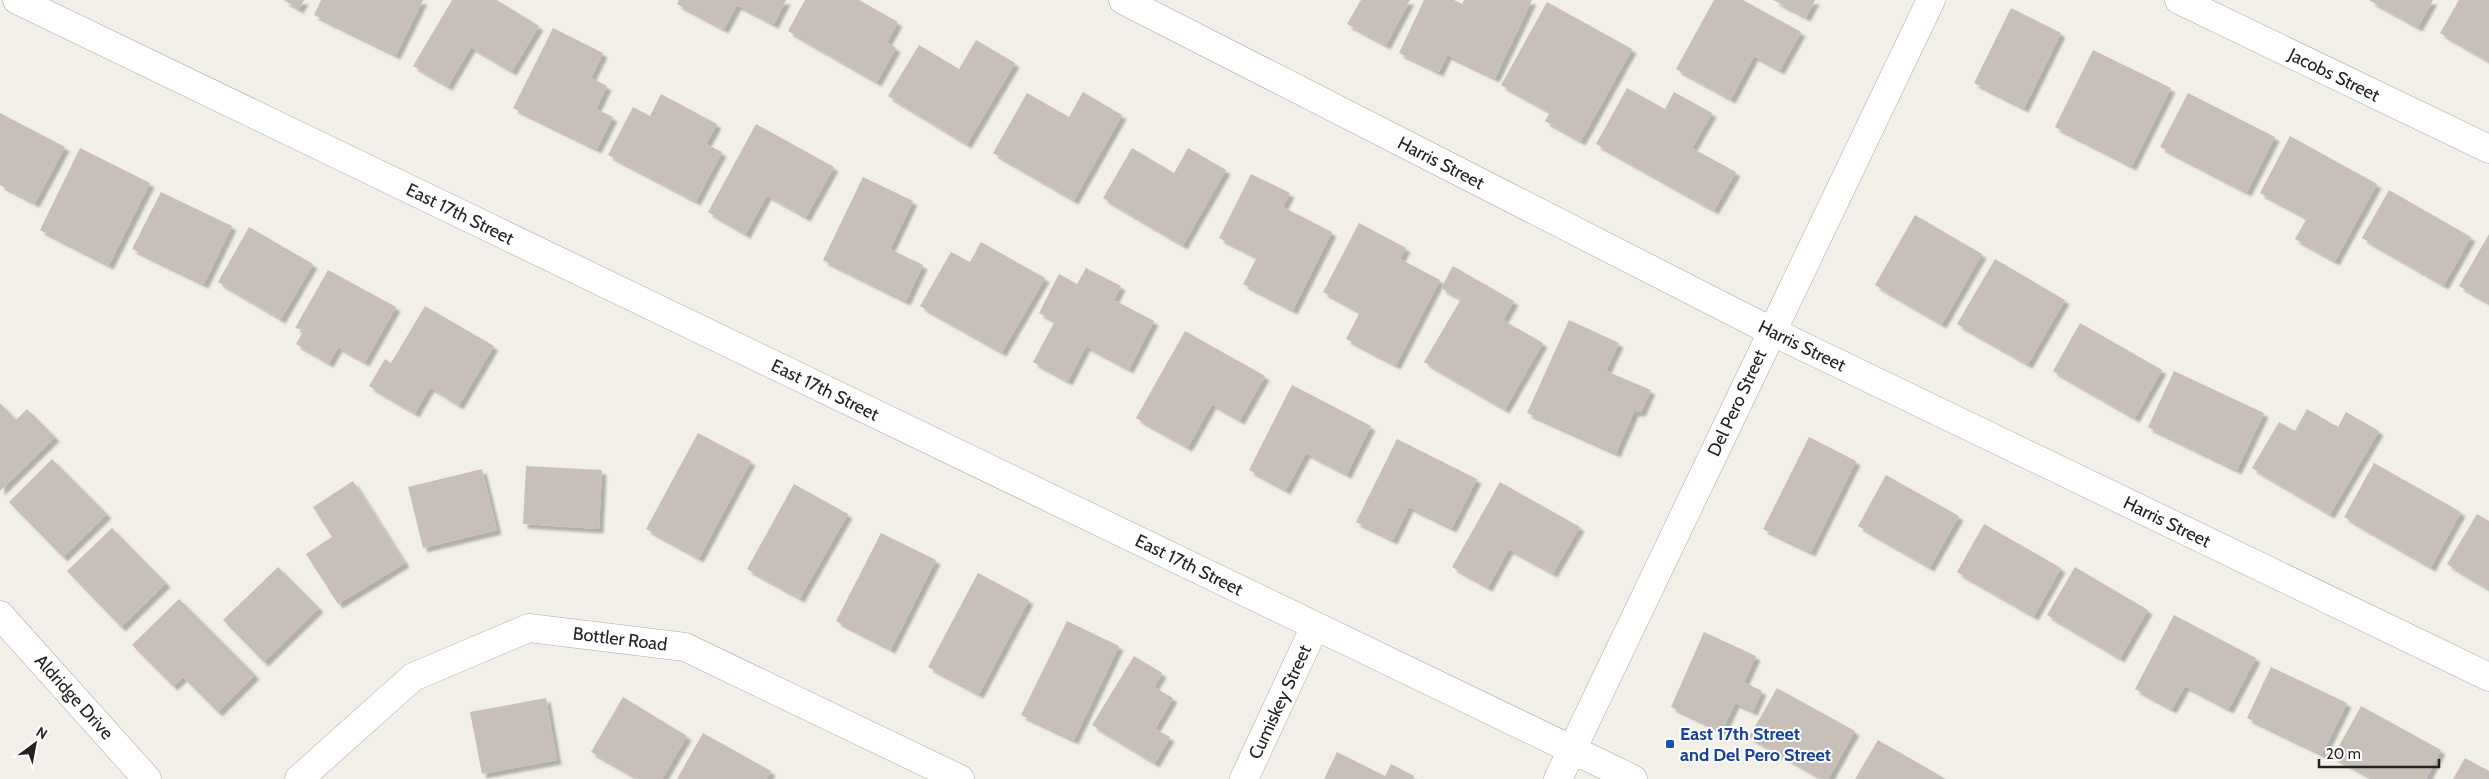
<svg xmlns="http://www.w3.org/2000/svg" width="2489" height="779" font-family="Cabin,sans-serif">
<defs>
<filter id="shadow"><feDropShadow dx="4.5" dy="4.5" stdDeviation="1" flood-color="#0004"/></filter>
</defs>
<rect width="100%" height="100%" fill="#f2efe9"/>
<path fill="#c7bfb8" filter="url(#shadow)" d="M283 0H304L299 9Z
M321 0H423L396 55 314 15Z
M452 0H497L539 26 512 71 471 47 448 86 413 66Z
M679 0H786L774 24 737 5 724 29 677 4Z
M805 0H859L898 22 887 42 896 48 877 82 788 31Z
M1361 0H1410L1386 45 1347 24Z
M1424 0H1454L1462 4 1464 0H1532L1495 78 1447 55 1439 72 1399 53Z
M1714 0H1743L1801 32 1780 70 1754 56 1731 99 1676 69Z
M1773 0H1815L1806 17Z
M2369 0H2433L2418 27Z
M2459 0H2489V61L2440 33Z
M1547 2 1632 49 1581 141 1545 121 1550 112 1501 85Z
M2011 8 2061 33 2024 108 1974 83Z
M553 28 603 53 591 78 607 86 596 109 613 117 597 149 513 108Z
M976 40 1015 63 967 144 888 96 919 45 959 69Z
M2093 50 2171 88 2132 166 2055 127Z
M1627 88 1665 109 1674 92 1712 113 1692 148 1736 172 1714 210 1596 144Z
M1083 92 1122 115 1074 200 993 153 1027 93 1069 117Z
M2188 93 2275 137 2247 192 2160 147Z
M661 94 717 124 706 144 722 152 696 201 608 155 633 107 650 116Z
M0 113 65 147 35 203 0 185Z
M756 124 834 167 806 217 767 195 746 234 708 212Z
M2290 136 2377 184 2335 261 2295 239 2307 218 2260 193Z
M80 148 150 183 109 265 40 230Z
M1132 148 1174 173 1188 148 1226 170 1183 245 1103 198Z
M1251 174 1290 193 1283 207 1332 232 1293 310 1243 284 1257 257 1219 238Z
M863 177 913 201 890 249 923 265 906 301 823 260Z
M2389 190 2471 237 2444 285 2362 238Z
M161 192 232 226 204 284 132 249Z
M1915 215 1982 254 1942 324 1875 285Z
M1359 223 1406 248 1400 259 1440 280 1396 365 1346 339 1360 312 1323 292Z
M249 227 313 264 281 319 218 282Z
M2489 234V303L2459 286Z
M981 242 1045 278 1002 352 920 306 951 252 970 262Z
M1995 259 2065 300 2028 364 1957 324Z
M1453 266 1514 301 1503 320 1543 343 1505 409 1424 362 1461 299 1441 288Z
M1086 268 1121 286 1114 300 1154 321 1129 369 1086 346 1068 381 1033 362 1055 321 1039 313 1059 274 1077 284Z
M328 270 396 307 365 362 338 347 329 363 296 344 304 330 295 328Z
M425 306 494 346 459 405 430 387 415 413 369 386 385 359 391 363Z
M1569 320 1619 343 1606 371 1651 390 1641 412H1634L1616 453 1527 413Z
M2080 323 2162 370 2135 418 2053 371Z
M1185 331 1265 376 1240 420 1212 404 1188 447 1136 418Z
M2174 371 2264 413 2237 470 2148 427Z
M1292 385 1371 426 1347 474 1306 453 1286 490 1249 470Z
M0 403 16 420 27 409 55 437 0 491Z
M2307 409 2338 427 2346 412 2379 431 2330 514 2252 468 2279 422 2295 431Z
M698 433 751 461 699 558 646 529Z
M1809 437 1856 461 1811 552 1763 529Z
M1397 439 1477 479 1452 528 1409 507 1393 540 1356 522Z
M52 459 107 514 63 557 9 502Z
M2374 463 2461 512 2431 567 2344 517Z
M526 466 602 470 599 529 523 524Z
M482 469 497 530 423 548 408 487Z
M1886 475 1959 516 1930 567 1858 526Z
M353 481 405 563 338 604 306 554 332 537 313 507Z
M1500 482 1580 527 1553 573 1509 549 1488 587 1452 567Z
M794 484 848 514 800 598 747 569Z
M2477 514 2489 521V589L2447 564Z
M1984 524 2061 568 2034 616 1957 572Z
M112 528 166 583 121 627 67 571Z
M881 533 936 560 891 649 836 621Z
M278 567 319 608 264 662 223 620Z
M2075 567 2148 610 2120 658 2047 615Z
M978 573 1029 600 979 694 928 667Z
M179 599 255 675 218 712 183 677 173 686 132 645Z
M2174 615 2256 658 2229 709 2185 686 2172 709 2135 689Z
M1067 621 1119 646 1074 740 1021 715Z
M1704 632 1756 656 1744 682 1762 691 1753 711 1735 703 1722 731 1671 707Z
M1134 656 1162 673 1154 687 1173 698 1155 729 1170 737 1155 763 1092 725Z
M2271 667 2347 703 2322 754 2247 718Z
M1777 688 1855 731 1828 779H1823L1749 737Z
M623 697 687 736 662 779H639L591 752Z
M546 698 557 760 482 774 470 712Z
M2361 706 2441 750 2426 779H2374L2333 757Z
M703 733 771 771 766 779H677Z
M1878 740 1946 779H1855Z
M1337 752 1385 776 1391 764 1414 776 1413 779H1324Z
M2465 758 2489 771V779H2453Z"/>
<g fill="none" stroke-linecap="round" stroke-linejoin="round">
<g stroke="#a9a9a9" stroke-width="29">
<path id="minor" d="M17 0 1633 779
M1123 0 1771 331 2489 677
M2179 0 2489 149
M0 615 147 779
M299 779 413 677 529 628 685 647 960 779
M1244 779 1315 626
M1558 779 1931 0"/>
</g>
<use href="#minor" stroke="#fff" stroke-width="28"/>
</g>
<rect fill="#1a4fb4" stroke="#fff" stroke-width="2" x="1665" y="739" width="10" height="10" rx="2.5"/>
<g text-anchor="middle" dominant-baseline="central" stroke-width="4" stroke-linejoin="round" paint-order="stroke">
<g font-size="18" fill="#222" stroke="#fff">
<text transform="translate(2334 75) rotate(26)">Jacobs Street</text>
<text transform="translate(1441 163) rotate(27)">Harris Street</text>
<text transform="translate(460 214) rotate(26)">East 17th Street</text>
<text transform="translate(1802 346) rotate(26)">Harris Street</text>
<text transform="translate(825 390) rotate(26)">East 17th Street</text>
<text transform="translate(1737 403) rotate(-65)">Del Pero Street</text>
<text transform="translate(2167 522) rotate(26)">Harris Street</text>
<text transform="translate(1189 565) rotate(26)">East 17th Street</text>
<text transform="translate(620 639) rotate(7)">Bottler Road</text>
<text transform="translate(74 697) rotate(48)">Aldridge Drive</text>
<text transform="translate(1280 702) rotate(-65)">Cumiskey Street</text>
</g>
<g font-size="18" font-weight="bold" fill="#164399" stroke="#fff" text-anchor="start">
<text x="1680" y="734">East 17th Street<tspan x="1680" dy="21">and Del Pero Street</tspan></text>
</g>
</g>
<g transform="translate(35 744) rotate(32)" stroke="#ffffff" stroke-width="4" paint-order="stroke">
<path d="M0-4L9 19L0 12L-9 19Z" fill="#222222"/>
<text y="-8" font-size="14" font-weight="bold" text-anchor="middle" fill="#222222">N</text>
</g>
<path d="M2319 759v8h120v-8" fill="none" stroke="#222222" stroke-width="2.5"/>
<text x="2326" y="759" font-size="15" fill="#222222" stroke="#ffffff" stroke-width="4" paint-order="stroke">20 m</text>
</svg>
